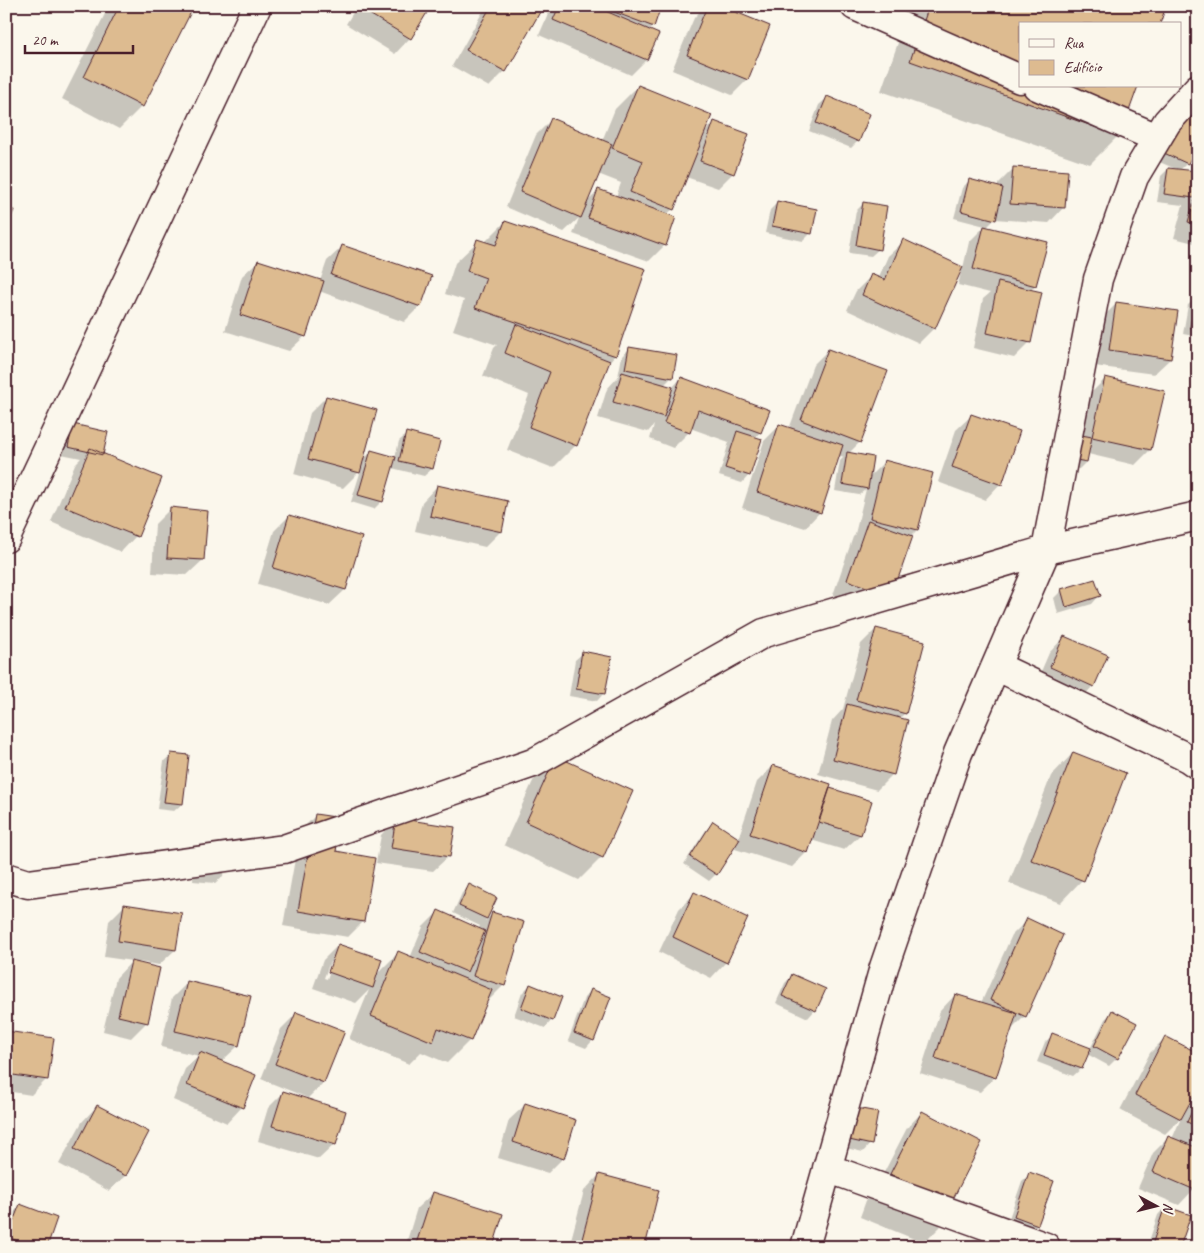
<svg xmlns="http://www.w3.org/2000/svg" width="1204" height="1253" font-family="Caveat,sans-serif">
<rect width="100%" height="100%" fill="#fbf7ec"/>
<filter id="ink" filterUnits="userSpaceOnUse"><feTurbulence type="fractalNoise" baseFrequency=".02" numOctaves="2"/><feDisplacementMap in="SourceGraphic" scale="10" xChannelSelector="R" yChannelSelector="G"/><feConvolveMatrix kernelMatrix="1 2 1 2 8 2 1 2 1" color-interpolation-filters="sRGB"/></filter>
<g filter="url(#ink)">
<path fill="#0003" fill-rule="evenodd" d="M109 6H192L142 106 119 129 62 99Z
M357 6H430L410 38 395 54 346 24Z
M486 6H528L538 12 505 71 489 87 452 66Z
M554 6H660L653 26 648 31 657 35 646 60 631 75 539 35 550 10Z
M705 6H718L769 27 747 80 732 95 672 70 694 18Z
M911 6H1164L1020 24V86L1119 135 1090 164 881 91Z
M638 86 702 135 715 122 733 173 718 188 686 177 673 209 666 215 674 218 664 246 649 261 573 234 579 218 564 232 506 207 536 135 552 119 602 141 615 109ZM598 174 621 183 616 197 598 191 585 204Z
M827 98 858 141 851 148 809 131 819 105Z
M1184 111 1187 163 1180 170 1194 188 1198 184V244L1174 238 1183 205 1157 202 1161 176 1168 169H1176L1157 161Z
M1014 168 1064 207 1049 223 995 219 987 227 1035 285 1030 291V342L1014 358 973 348 983 299 990 293 958 285 962 269H961L934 328 919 343 847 310 856 291 871 276 878 279 888 256 904 241 963 268 969 242 985 226 954 218 962 188 969 181 998 188V184Z
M777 203 811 233 803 241 765 233 770 210Z
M864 203 879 249 871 256 849 253 856 211Z
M505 222 615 355 609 362 576 445 553 468 507 450 529 395 483 376 494 348 497 345 453 330 464 300 445 294 455 263 478 241 484 243Z
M343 246 420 306 404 322 319 291 305 336 289 351 225 331 242 276 258 261 320 281 327 261Z
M1196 298H1198V337L1183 334 1188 305Z
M1116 304 1170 359 1154 374 1094 366 1101 319Z
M630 348 672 377 664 385 672 388 681 378 760 432 755 438 749 475 742 483 719 476 729 442 690 428 689 432 673 448 650 439 654 425 648 432 598 418 607 389 618 377 622 356Z
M828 350 860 442 848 454 868 478 884 462 917 530 910 537 875 610 833 595 853 537 856 534H855L866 489 859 495 835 491 840 461 844 457 838 455 820 512 805 528 742 508 764 441 779 426 789 429 813 365Z
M1106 378 1164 392 1150 450 1135 465 1088 454 1086 462 1079 469 1058 465 1081 436 1090 394Z
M326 397 361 462 372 451 395 458 399 441 407 434 439 442 432 469 424 476 392 468 382 501 374 509 351 502 361 470 343 488 294 474 310 413Z
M972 415 1000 484 985 500 938 482 956 430Z
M74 426 136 536 121 552 51 522 75 464 81 458 61 454 66 433Z
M437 486 507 502 500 532 485 547 415 531 422 502Z
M171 508 203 560 187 575 152 573 155 524Z
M289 516 360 537 345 590 329 605 258 584 274 531Z
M1062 590 1099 596 1092 604 1058 614 1054 598Z
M876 629 905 713 899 719 893 774 877 790 818 774 832 721 843 709 861 644Z
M1064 637 1093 686 1078 702 1036 683 1049 653Z
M583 653 604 693 597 701 569 696 575 660Z
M1073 753 1082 880 1060 903 1009 883 1051 776Z
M172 754 182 804 174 811 157 809 164 761Z
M556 758 602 857 579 880 504 845 533 781Z
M773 766 828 788 870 802 860 835 844 850 811 840 807 852 792 867 735 849 737 843 716 874 709 881 684 864 706 830 713 823 738 839 757 782Z
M316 815 334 852 374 859 363 922 348 937 283 926 300 831Z
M396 819 449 856 433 871 376 863 381 835Z
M225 859 223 876 215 883 193 881 194 864Z
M469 886 496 899 485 921 493 914 504 985 488 1001 487 1000 470 1040 447 1063 421 1052 409 1064 349 1039 369 990 356 1003 313 988 323 960 338 945 376 975 398 953 410 958 423 927 439 911 478 929 480 926 453 913 462 893ZM330 962H333L327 979 324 978Z
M695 893 726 962 711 978 659 952 679 909Z
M124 906 175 950 159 965 139 962 147 1022 131 1038 103 1031 116 978 132 961 104 957 109 921Z
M1027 920 1025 1016 1010 1031 995 1077 980 1092 920 1073 940 1011 955 995 981 1003 1012 935Z
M793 975 815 1010 808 1018 776 1003 785 983Z
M187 983 238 1046 221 1062 242 1107 227 1123 173 1100 185 1069 199 1056 161 1047 172 998Z
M530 985 552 1020 545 1028 514 1016 522 993Z
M591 990 593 1040 586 1048 568 1041 584 998Z
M1113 1012 1117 1058 1109 1066 1087 1054 1081 1069 1073 1076 1037 1062 1045 1042 1053 1035 1090 1049 1105 1019Z
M297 1013 343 1032 323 1083 308 1098 261 1079 281 1029Z
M6 1032 46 1080 31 1095 6 1091Z
M1166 1037 1198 1054V1181L1194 1189 1179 1205 1138 1188 1153 1153 1168 1138 1172 1139 1181 1118 1165 1134 1120 1110 1150 1053Z
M283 1093 335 1144 319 1159 258 1141 268 1108Z
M525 1105 563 1158 548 1173 498 1158 509 1120Z
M97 1106 148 1132 125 1176 109 1191 59 1164 82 1122Z
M922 1112 948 1204 940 1227 924 1243 860 1217 868 1195 877 1186 907 1128Z
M849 1117 870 1144 863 1152 842 1147Z
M1030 1174 1037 1224 1030 1232 1007 1224 1022 1181Z
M599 1175 643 1247H569L584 1191Z
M433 1193 492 1247H405L417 1208Z
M20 1206 45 1247H6V1230L13 1213Z
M1165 1207 1179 1247H1147L1158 1215Z"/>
<path fill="#ddbb90" stroke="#4a1f2b" d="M119 6H194L143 107 84 77Z
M362 6H431L411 39 361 9Z
M491 6H530L540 12 506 72 466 50Z
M559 6H594L659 34 647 60 553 20Z
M598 6H661L654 27Z
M707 6H721L770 26 748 80 687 55Z
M929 6H1166L1160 24H1020V86H1138L1120 136 910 61Z
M638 85 712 115 674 210 630 192 643 161 612 148Z
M827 96 870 114 859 142 816 123Z
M1184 109 1198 116V143L1188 164 1164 153Z
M551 118 612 144 581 218 520 192Z
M714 121 749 134 734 174 700 161Z
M1013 167 1068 171 1065 208 1010 204Z
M1168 168 1197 171 1194 198 1164 194Z
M969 179 1003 188 996 220 961 211Z
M1198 188V225L1188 222Z
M598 189 676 217 666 246 588 218Z
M777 201 817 209 812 234 772 226Z
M863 202 887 206 880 250 856 245Z
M6 208 14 210 6 231Z
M505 221 646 269 616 356 475 308 486 278 467 271 477 239 496 245Z
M984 226 1048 242 1036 286 973 269Z
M903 239 963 267 935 329 862 295 871 274 885 280Z
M342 245 432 276 421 307 331 275Z
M258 260 324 281 306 337 240 315Z
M998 282 1042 292 1031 343 987 333Z
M1195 297H1198V329L1190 327Z
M1116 302 1178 311 1171 359 1109 350Z
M516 324 610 361 577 446 529 427 550 372 505 353Z
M629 347 677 355 673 378 625 369Z
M828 349 888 371 861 443 801 420Z
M622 372 673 387 664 417 613 402Z
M681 377 770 410 761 433 698 410 690 433 664 423Z
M1105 377 1165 391 1151 450 1092 437Z
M326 396 377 410 360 473 308 459Z
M971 414 1020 431 1002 485 952 467Z
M73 424 108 432 103 455 68 447Z
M779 424 843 445 821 513 757 492Z
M737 431 762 439 750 476 725 468Z
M406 432 440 441 433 469 399 461Z
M1071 433 1092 437 1087 462 1065 458Z
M90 448 162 478 138 537 65 507Z
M371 450 396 457 383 502 358 495Z
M847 452 873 457 868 489 842 484Z
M884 460 933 473 918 530 870 518Z
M437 485 508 501 502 532 430 516Z
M170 507 208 511 204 560 167 558Z
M289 515 362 537 346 590 273 568Z
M868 520 913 536 892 596 847 580Z
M1095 579 1101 596 1066 607 1061 589Z
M876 628 925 641 906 714 856 700Z
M1064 636 1108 655 1094 687 1050 667Z
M582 651 612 657 605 694 576 689Z
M847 704 908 720 894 775 833 759Z
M1073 752 1126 773 1084 881 1031 860Z
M171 753 189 755 183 804 164 802Z
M556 756 633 791 603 858 526 822Z
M773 765 831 784 808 853 750 834Z
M830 788 872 801 861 835 819 822Z
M315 814 342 818 336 851 375 858 364 922 298 911Z
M396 818 455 827 450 857 391 848Z
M713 821 740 839 717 875 690 857Z
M469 884 497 898 487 919 459 906Z
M694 892 748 918 727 963 673 937Z
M124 904 182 913 176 950 118 941Z
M438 910 485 931 467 972 420 952Z
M492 912 524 922 505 986 473 976Z
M1027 918 1063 935 1026 1017 990 1000Z
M338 944 382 959 373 988 328 972Z
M398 951 492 990 471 1041 438 1028 433 1042 371 1016Z
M131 961 160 968 148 1023 118 1016Z
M792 974 826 989 816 1011 782 996Z
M187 981 251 996 239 1046 175 1031Z
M530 984 562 997 553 1021 521 1008Z
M591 989 611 997 594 1041 574 1033Z
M955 994 1017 1013 996 1078 935 1058Z
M1112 1010 1137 1023 1118 1059 1094 1046Z
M296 1012 345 1031 324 1083 275 1064Z
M6 1031 54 1038 48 1080 6 1074Z
M1052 1033 1091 1048 1082 1069 1044 1055Z
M1165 1036 1198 1053V1088L1181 1119 1135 1095Z
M200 1052 256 1075 243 1108 187 1085Z
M283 1091 346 1111 336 1145 272 1126Z
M1198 1098V1127L1187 1122Z
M525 1103 576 1120 564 1159 513 1142Z
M97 1105 149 1132 126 1176 74 1149Z
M856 1108 878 1112 872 1145 849 1140Z
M922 1111 982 1142 950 1205 890 1174Z
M1168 1136 1198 1148V1184L1195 1190 1153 1172Z
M1029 1172 1054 1181 1038 1225 1014 1216Z
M599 1174 659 1190 645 1247H580Z
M433 1192 503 1214 493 1247H415Z
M20 1204 57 1218 47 1247H34L7 1237Z
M1165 1206 1191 1215 1180 1247H1156L1152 1245Z"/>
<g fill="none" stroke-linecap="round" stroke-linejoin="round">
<g stroke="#4a1f2b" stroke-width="31">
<path id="street" d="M855 6 1020 79
M1037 86 1157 138
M6 538 257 6
M996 666 1188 758 1198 765
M6 877 28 884 284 849 533 763 764 633 1046 550 1198 516
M827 1168 1046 1247
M805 1247 884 967 958 753 1046 550 1098 279 1134 177 1167 122 1198 88"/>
</g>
<use href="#street" stroke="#fbf7ec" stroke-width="28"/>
</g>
</g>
<rect width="1204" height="1253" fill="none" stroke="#fbf7ec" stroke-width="25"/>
<rect x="12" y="12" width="1179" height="1228" fill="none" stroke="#4a1f2b" stroke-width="2" filter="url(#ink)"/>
<rect x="1019" y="22" width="162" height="65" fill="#fbf7ec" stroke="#b4a19f"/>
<rect x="1029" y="39" width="25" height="8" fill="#fbf7ec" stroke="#b4a19f"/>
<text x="1064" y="48" font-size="15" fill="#4a1f2b">Rua</text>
<rect x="1029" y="60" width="25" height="15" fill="#ddbb90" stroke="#b4a19f"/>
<text x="1064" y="72" font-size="15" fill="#4a1f2b">Edifício</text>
<g transform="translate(1156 1206) rotate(97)" stroke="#fbf7ec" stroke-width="4" paint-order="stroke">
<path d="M0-4L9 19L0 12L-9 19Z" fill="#4a1f2b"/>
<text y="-8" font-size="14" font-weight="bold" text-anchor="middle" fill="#4a1f2b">N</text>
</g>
<path d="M25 45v8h108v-8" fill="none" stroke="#4a1f2b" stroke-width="2.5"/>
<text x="32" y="45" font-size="15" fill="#4a1f2b" stroke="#fbf7ec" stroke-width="4" paint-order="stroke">20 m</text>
</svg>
